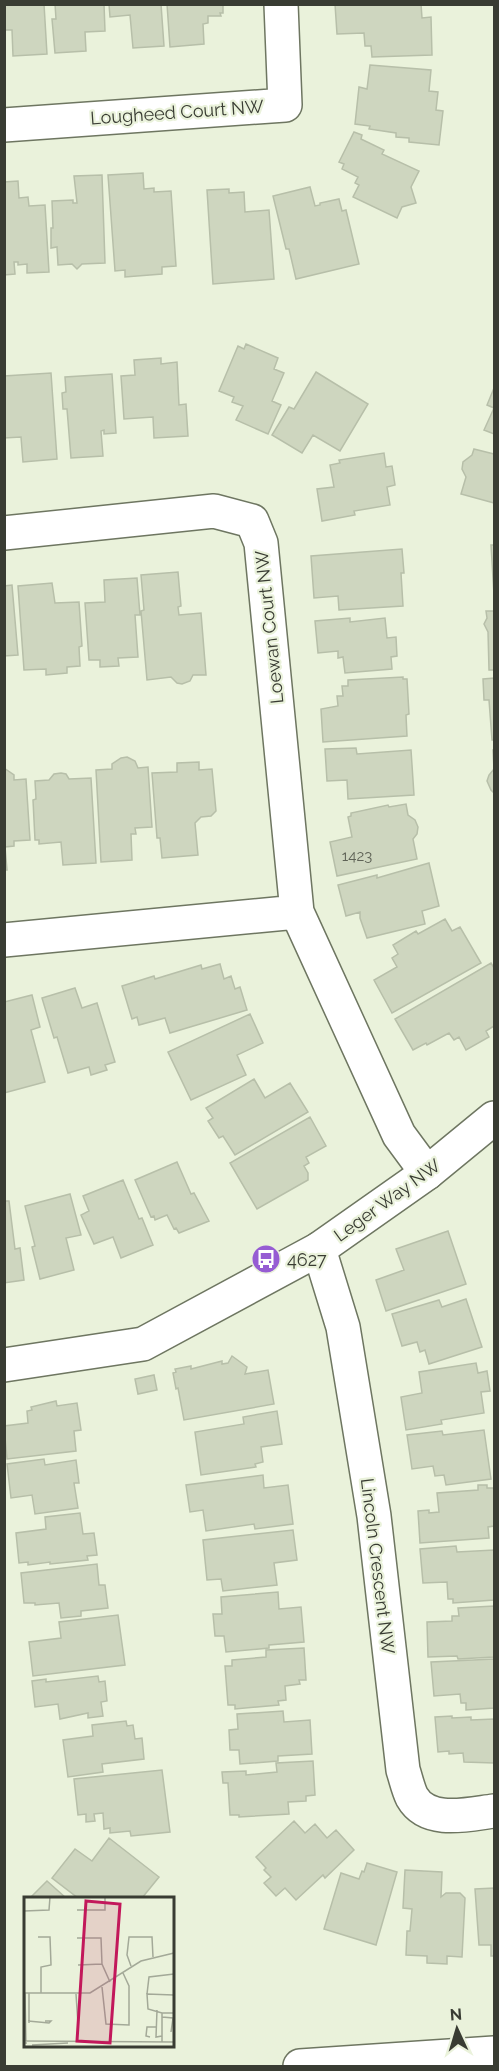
<svg xmlns="http://www.w3.org/2000/svg" width="499" height="2071" font-family="Raleway,sans-serif">
<rect width="100%" height="100%" fill="#eaf2db"/>
<path fill="#ced6bf" stroke="#b7bfa9" stroke-width="1.5" d="M4 4H44L47 54 13 56 12 30H4Z
M55 4H104L105 31 85 32 86 51 55 53 52 19H56Z
M109 4H161L164 46 133 48 130 15 110 17Z
M167 4H223V13H220L221 16H208V23L203 24 204 44 170 47Z
M335 4H421L422 18 431 17 432 55 372 57 371 46H365L364 33 337 34Z
M370 65 431 70 429 91 438 92 436 110 443 111 439 145 409 142V138L396 137V133L369 129 370 126 355 124 359 87 367 89Z
M354 132 362 135 361 139 384 150 382 154 419 171 411 187 416 203 402 207 397 218 353 197 359 185 355 183 358 177 342 169 344 164 339 162Z
M143 173 144 189 154 188V192L171 191 176 266 162 267V274L125 277V270L115 271 108 175Z
M102 175 105 263 82 264 77 269 72 264 58 265 57 247 51 248V228H53L52 201 73 200V203H77L74 176Z
M18 181 19 198 28 197 29 206 45 205 49 272 27 273V264L18 265V262H14L15 274 4 275V182Z
M310 187 315 206 320 205V203L339 199 342 211 346 210 359 264 296 279 289 249H286L273 196Z
M229 189V193L244 192 245 212 269 210 274 279 213 284 207 190Z
M246 344 278 358 274 369 284 373 272 401 281 405 268 434 236 420 243 406 232 402 234 397 219 391 238 346 244 349Z
M161 358V364L177 362 179 405 186 404 188 436 154 438 153 417 124 419 121 376 135 375 134 360Z
M316 372 368 404 340 451 313 435 302 453 272 435 289 407 294 409Z
M51 373 57 459 23 462 21 437 4 438V376Z
M112 374 116 433 104 434V430L101 431 103 456 71 458 67 409H63L62 393 66 392 65 377Z
M494 388V434L484 430 494 408 487 405Z
M474 449 494 454V452V503L461 494 466 477 462 469 463 462 472 455Z
M384 453 386 467 392 466 395 485 387 487 390 505 354 511 355 515 322 521 317 489 334 487 330 465 340 463 339 460Z
M491 545H494V595Z
M402 549 404 573H401L403 606 339 610 338 596 314 598 311 556Z
M178 572 181 606 178 607 179 615 201 613 206 675H193L190 681 182 684 177 683 171 677 147 680 141 611 144 610 141 575Z
M137 578 140 615H135L138 657 118 658 119 666 100 667V660H89L85 603 105 602 104 580Z
M52 583 55 603 79 602 82 646 79 647 80 666 67 667V673L46 675V669L24 670 18 586Z
M12 585 18 655 4 656V586Z
M486 611H494V670H489L488 632 484 624 487 618Z
M350 618V622L385 618 387 638 396 637 397 656 391 657 392 669 345 673 343 657 338 658V651L318 653 315 621Z
M403 677V679H407L409 714 406 715 407 736 323 742 321 709 338 706 337 696H343L342 686H348V680Z
M494 678V740H492L489 700H484L483 679Z
M356 748 357 754 411 750 414 795 348 799 347 780 327 781 325 749Z
M493 750H494V793L491 790 487 781 489 775 494 769Z
M127 757 135 761 138 768 148 767 152 827 135 828 136 834H131L132 860 101 862 96 770 112 769V764L121 758Z
M199 762V770L212 769 216 811 211 816 201 817 195 823 198 855 162 858 160 838H157L152 773 177 772V763Z
M4 768 14 775V780L26 779 30 840 14 841V846L5 847 7 870H4Z
M61 773 66 774 69 779 91 778 96 863 63 865 61 842 39 844V840H35L33 800 36 799 35 781 49 780 54 774Z
M406 804 408 815 415 820 418 827 417 834 413 839 417 859 337 876 330 842 352 837 348 817 351 816V813L388 805 389 807Z
M429 863 439 906 422 911 425 924 367 938 360 918V912L346 916 338 885 377 875V878Z
M445 919 452 931 460 927 481 963 392 1013 374 980 397 967 392 958 398 954 393 945 416 931 418 934Z
M491 963 494 968V1026L486 1031 489 1037 466 1050 459 1037 454 1040 449 1033 427 1045 426 1043 413 1050 395 1019Z
M220 964 224 979 231 976 235 989 240 987 247 1010 170 1033 165 1018 139 1025 137 1017 132 1019 122 986 154 976 155 979 201 965 202 969Z
M75 988 82 1008 97 1003 115 1062 105 1065 107 1070 91 1075 89 1067 68 1073 57 1037 54 1038 42 998Z
M32 995 40 1027 31 1030 45 1082 4 1093V1002Z
M250 1014 263 1043 237 1055 246 1075 191 1100 168 1052Z
M254 1079 265 1098 290 1083 308 1112 235 1155 223 1136 219 1138 208 1121 213 1118 206 1108Z
M310 1117 326 1146 306 1157 309 1163 304 1166 308 1173V1180L257 1209 230 1163Z
M177 1162 191 1194 194 1193 209 1221 179 1233 176 1228 174 1229 167 1215 155 1220 154 1216 151 1217 135 1180Z
M123 1180 139 1219 142 1218 153 1245 121 1258 113 1237 94 1244 81 1215 89 1211 83 1196Z
M70 1194 81 1235 66 1238 74 1270 40 1279 32 1247 35 1246 25 1206Z
M4 1201H9L15 1249 20 1248 24 1280 4 1283Z
M448 1231 466 1284 386 1311 376 1280 404 1270 396 1249Z
M466 1299 482 1347 429 1364 425 1350 420 1352 417 1342 402 1346 392 1314 439 1300 442 1307Z
M232 1356 247 1367 245 1374 268 1370 274 1404 184 1420 178 1388 176 1389 173 1373 176 1372 175 1369 191 1366V1369L222 1361V1364L228 1363Z
M476 1363 478 1373 487 1371 490 1391 481 1392 484 1413 441 1420 442 1424 406 1430 401 1397 422 1393 419 1372Z
M154 1375 157 1390 138 1394 135 1379Z
M56 1401 57 1406 77 1403 81 1430 74 1431 76 1451 7 1459 4 1426 28 1423 27 1411 32 1410 31 1407Z
M277 1411 282 1444 261 1447 263 1462 255 1464 256 1467 201 1475 195 1432 244 1424 243 1417Z
M484 1430 491 1479 446 1485 444 1475 435 1476 433 1466 412 1469 407 1435 442 1431 443 1435Z
M44 1459 45 1465 76 1460 79 1483H74L78 1508 35 1514 32 1495 11 1498 7 1464Z
M263 1475 264 1488 288 1485 293 1524 255 1529 254 1524 206 1531 203 1510 190 1512 186 1485Z
M478 1485H487V1488H494V1526L488 1527 489 1538 420 1543 418 1511 429 1510V1513L439 1512 437 1493 478 1490Z
M80 1513 83 1534 94 1533 97 1555 87 1556 88 1560 50 1564V1562L28 1565V1562L19 1563 16 1533 46 1529 45 1517Z
M293 1530 297 1560 274 1563 277 1585 223 1591 221 1579 207 1580 203 1540Z
M456 1546 457 1552 494 1550V1600L453 1603V1599H448L447 1582 423 1583 420 1549Z
M97 1564 99 1585H105L108 1608 81 1611V1616L61 1618 59 1603 35 1605V1603H24L21 1573Z
M278 1592 279 1609 301 1607 304 1642 269 1645V1648L226 1652 224 1636H215L213 1614H222L221 1597Z
M494 1606V1657L458 1659 457 1656 428 1657 427 1622 452 1621V1616H459L458 1608Z
M118 1615 125 1665 33 1676 29 1642 61 1638 59 1622Z
M304 1648 306 1680H299L300 1684 285 1686 286 1700 278 1701 279 1705 235 1709V1705H228L225 1666H232V1660L266 1657V1650Z
M494 1659V1708L466 1710V1703H461L460 1694 434 1696 431 1662Z
M98 1676 99 1682 105 1681 107 1701 101 1702 103 1716 88 1718V1713L60 1719 58 1704 35 1707 32 1681 46 1679V1682Z
M283 1711 284 1722 310 1720 312 1754 278 1756V1761L240 1764 239 1750H230L229 1730 238 1729 237 1714Z
M452 1716V1718L471 1717V1720L494 1719V1763L464 1762 463 1753 449 1754V1751L438 1752 435 1717Z
M126 1721 127 1726 133 1725 135 1739 142 1738 144 1759 102 1764 103 1772 68 1777 63 1740 93 1736 92 1725Z
M313 1761 315 1795 306 1796V1801L288 1802 289 1814 239 1817V1815H230L228 1783H223L222 1772 246 1771V1775L277 1772 276 1763Z
M162 1770 170 1832 131 1836 130 1831 110 1833V1828L104 1829 103 1813 94 1814 95 1821 86 1822V1814L78 1815 74 1779Z
M294 1821 305 1833 315 1824 327 1838 336 1830 354 1850 325 1878 323 1875 296 1900 285 1888 276 1896 264 1883 271 1877 264 1870 266 1868 256 1857Z
M109 1838 159 1877 142 1898H78L52 1878 75 1849 92 1861Z
M367 1863 397 1872 376 1945 324 1929 341 1873 359 1879 362 1871 364 1872Z
M405 1870 442 1872 441 1897 446 1893H460L465 1898 462 1957 447 1956V1964L427 1963V1956L406 1955 407 1931H410L412 1909 403 1908Z
M47 1881 66 1898H30Z
M494 1888V1956H491V1945H479L475 1889Z"/>
<g fill="none" stroke-linecap="round" stroke-linejoin="round">
<g stroke="#6e7661" stroke-width="36">
<path id="minor" d="M4 125 285 105 281 4
M4 533 214 511 252 521 261 543 297 912 399 1135 427 1173
M4 940 297 912
M319 1249 343 1327 374 1516 403 1770C406 1779 408 1789 412 1797 428 1825 469 1814 494 1811"/>
</g>
<g stroke="#6e7661" stroke-width="36">
<path id="tertiary" d="M4 1365 143 1344 319 1249 427 1173 494 1118"/>
</g>
<g stroke="#6e7661" stroke-width="36">
<path id="secondary" d="M300 2066 494 2053"/>
</g>
<use href="#minor" stroke="#fff" stroke-width="33"/>
<use href="#tertiary" stroke="#fff" stroke-width="33"/>
<use href="#secondary" stroke="#fff" stroke-width="33"/>
</g>
<defs>
<g id="bus-disc" transform="scale(1.5)"><circle r="9.5" fill="#965cd3" stroke="#eaf2db"/><path d="M-5-6H5V4H4V6H2V4H-2V6H-4V4H-5ZM-3.5-4V0h7V-4ZM-3.5 1.2v1.5H-2V1.2ZM2 1.2v1.5H3.5V1.2Z" fill="#fff"/></g>
</defs>
<g fill-rule="evenodd">
<use href="#bus-disc" x="266" y="1259"/>
</g>
<g text-anchor="middle" dominant-baseline="central" stroke-width="4.5" stroke-linejoin="round" paint-order="stroke">
<g font-size="15" fill="#5e6256">
<text x="357" y="856">1423</text>
</g>
<g font-size="18" fill="#393c33" stroke="#eaf2db">
<text transform="translate(177 112) rotate(-4)">Lougheed Court NW</text>
<text transform="translate(269 627) rotate(-96)">Loewan Court NW</text>
<text transform="translate(387 1200) rotate(-36)">Leger Way NW</text>
<text transform="translate(378 1566) rotate(83)">Lincoln Crescent NW</text>
</g>
<g font-size="18" fill="#393c33" stroke="#eaf2db" text-anchor="start">
<text x="287" y="1259">4627</text>
</g>
</g>
<g transform="translate(24 1897)">
<rect width="150" height="150" fill="#eaf2db"/>
<path fill="none" stroke="#a3a998" stroke-width="1.5" d="M53 13H81V0M0 14 25 13 26 0M14 40H26L27 68 17 70V96M53 41H77L78 67 86 85M54 68 78 67M107 69 103 58 105 40H128L129 60M78 90 82 127 105 128V89L99 76M0 96H66L117 64 150 56M1 96 2 147M5 96V126M52 97 54 127M123 97 125 80 150 77M133 113 132 140 138 139M138 116 124 112 123 97 150 98M138 120 149 121 147 135M4 124 25 126 27 124H21M126 140 122 139 123 130H133M0 144 150 145M138 145V116H150M8 148 44 146"/>
<path fill="#c2185b" fill-opacity="0.15" stroke="#c2185b" stroke-width="3" d="M62 4 96 7 86 146 53 144Z"/>
<rect width="150" height="150" fill="none" stroke="#393c33" stroke-width="3"/>
</g>
<rect width="499" height="2071" fill="none" stroke="#393c33" stroke-width="12"/>
<g transform="translate(457 2029) rotate(356)" stroke="#eaf2db" stroke-width="4.5" paint-order="stroke">
<path d="M0-4.5L10 22L0 15L-10 22Z" fill="#393c33"/>
<text y="-9" font-size="16" font-weight="bold" text-anchor="middle" fill="#393c33">N</text>
</g>
</svg>
